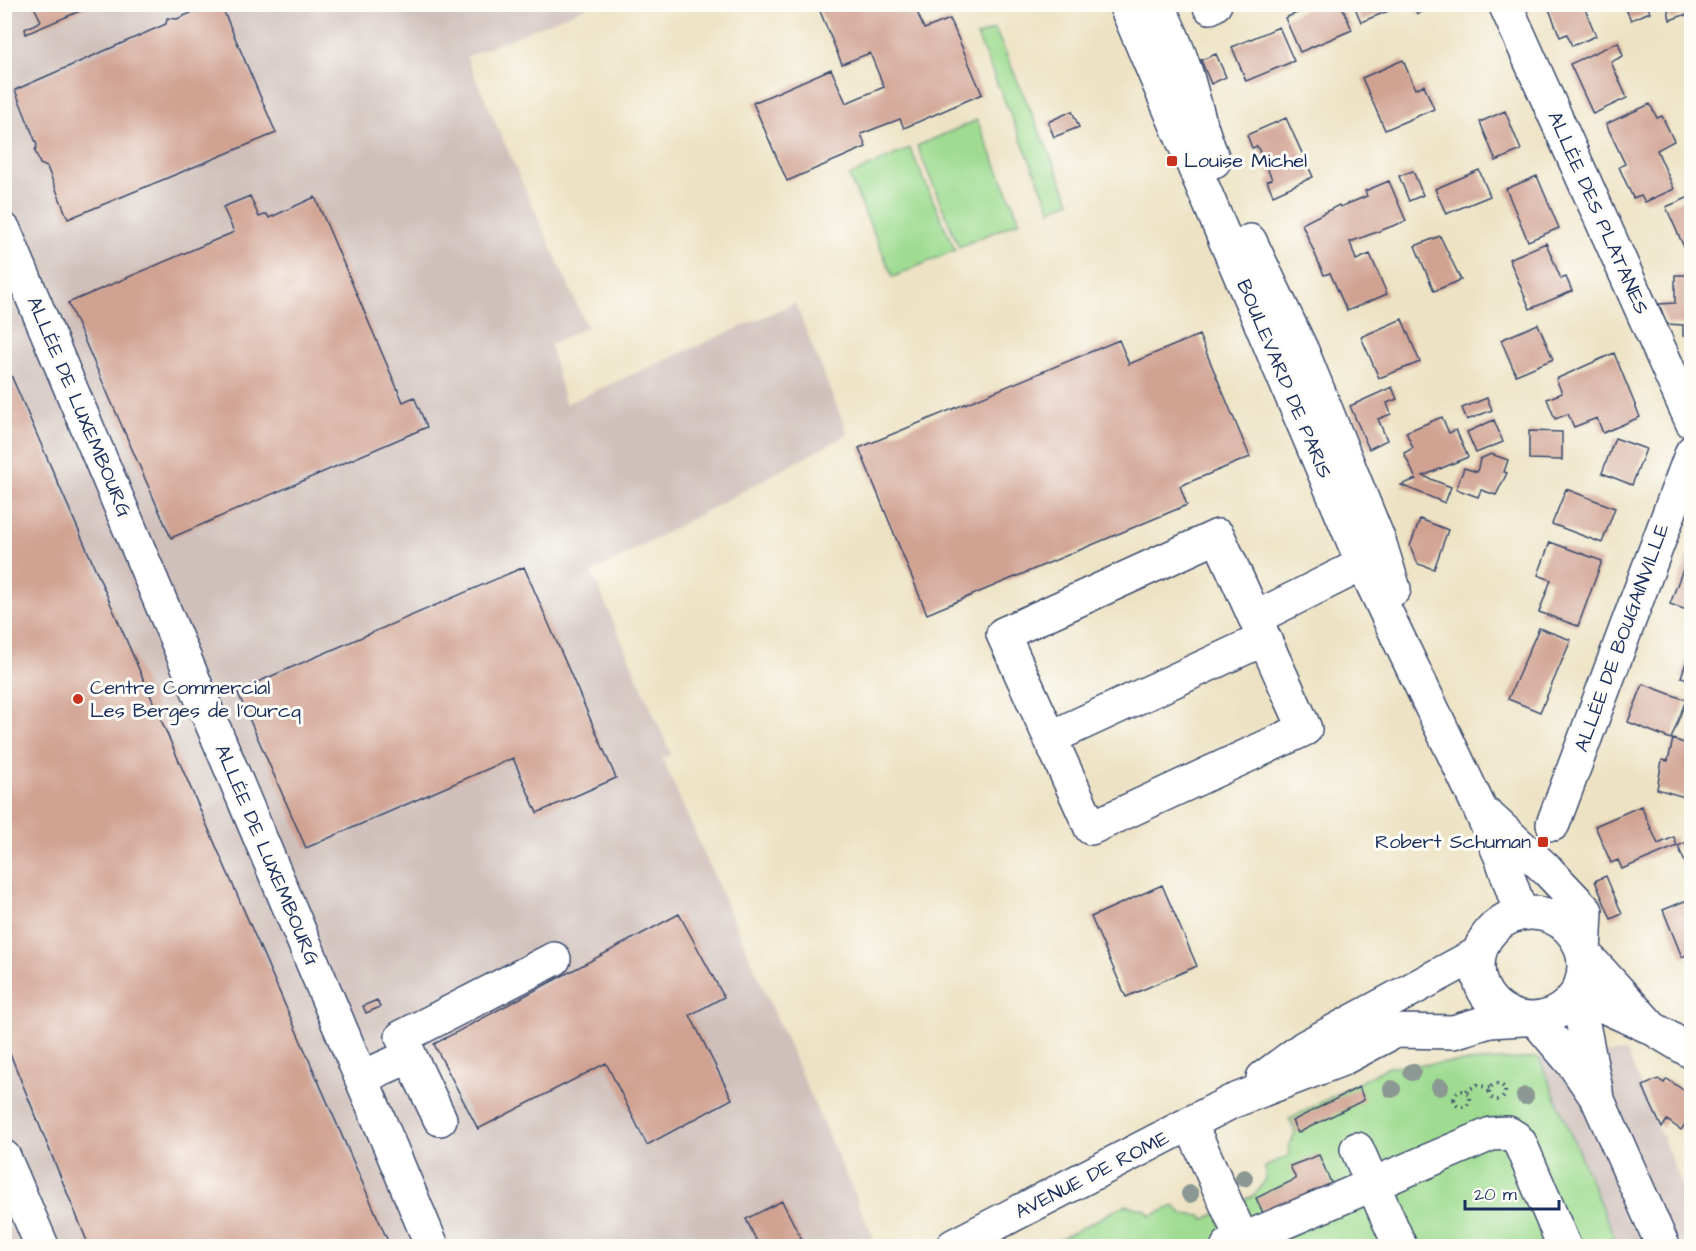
<svg xmlns="http://www.w3.org/2000/svg" width="1696" height="1251" font-family="'Architects Daughter',sans-serif">
<rect width="100%" height="100%" fill="#fdfcf7"/>
<filter id="ink" filterUnits="userSpaceOnUse"><feTurbulence type="fractalNoise" baseFrequency=".0167" numOctaves="2"/><feDisplacementMap in="SourceGraphic" scale="12" xChannelSelector="R" yChannelSelector="G"/><feConvolveMatrix kernelMatrix="1 2 1 2 8 2 1 2 1" color-interpolation-filters="sRGB"/></filter>
<filter id="wash" filterUnits="userSpaceOnUse"><feTurbulence type="fractalNoise" baseFrequency=".008" numOctaves="4" result="noise"/><feDisplacementMap in="SourceGraphic" scale="24" xChannelSelector="R" yChannelSelector="G"/><feGaussianBlur stdDeviation="1.35" result="paint"/><feColorMatrix in="noise" values="0 0 0 0 0 0 0 0 0 0 0 0 0 0 0 0 0 1.4 0 .05"/><feComposite in="paint" operator="in"/></filter>
<g filter="url(#wash)">
<rect width="100%" height="100%" fill="#ede3c4"/>
<path fill="#cfc0bb" d="M5 5H592L466 57 587 327 550 344 565 404 795 303 848 434 592 573 671 754 662 758 877 1246H5Z
M1627 1052 1691 1207V1246H1618L1539 1058Z"/>
<path fill="#9fdc91" stroke="#5d8678" stroke-width="1.5" d="M995 29 1070 201 1051 210 977 36Z
M977 120 1020 221 959 247 917 146Z
M910 148 955 250 893 277 849 176Z
M1539 1058 1618 1246H1047L1125 1205 1146 1210 1150 1216 1174 1206 1183 1214 1202 1216 1203 1220 1254 1195C1263 1187 1267 1178 1265 1167L1290 1155 1288 1150 1295 1132 1289 1119 1390 1066Z"/>
<g id="blocks">
<path fill="#d0a292" d="M194 4 201 8 210 5H221L276 133 68 219 47 167 40 164 35 151 37 145 15 90 166 24 167 18 177 19 191 13Z
M817 4H914L924 29 950 19 982 94 904 128 900 119 861 134 866 147 787 181 753 103 831 69 846 103 884 87 870 53 842 64Z
M1318 4H1341L1352 30 1300 52 1285 18Z
M1413 4H1438L1417 14Z
M1547 4H1583L1596 36 1572 46 1567 34 1560 37Z
M1667 4H1692L1690 17 1684 15 1670 20Z
M33 5H94L26 34 25 29 41 21Z
M1354 5H1397L1398 7 1361 22Z
M1624 5H1647L1650 12 1631 20Z
M1279 27 1294 61 1246 81 1232 47Z
M1618 42 1623 56 1611 62 1627 98 1593 114 1570 64Z
M1216 54 1226 77 1211 84 1201 60Z
M1403 60 1415 89 1424 85 1434 109 1385 130 1362 78Z
M1650 104 1657 118 1662 116 1674 141 1657 150 1674 189 1645 202 1641 195 1633 198 1619 167 1625 164 1606 124Z
M1072 111 1079 127 1054 137 1048 122Z
M1505 111 1521 150 1496 161 1480 122Z
M1286 118 1313 177 1273 195 1267 181 1272 179 1257 146 1252 148 1247 135Z
M1479 170 1490 196 1446 214 1435 189Z
M1413 171 1423 195 1409 201 1399 176Z
M1537 176 1559 228 1528 241 1506 189Z
M1389 181 1406 221 1350 242 1356 260 1370 254 1387 294 1347 311 1330 273 1324 275 1302 224 1339 205 1340 207 1367 196 1365 191Z
M250 196 259 217 267 214 269 218 315 197 403 402 414 397 427 427 171 538 68 303 234 232 223 207Z
M1687 198 1692 199V254H1687L1666 207Z
M1440 236 1461 280 1434 291 1415 246Z
M1546 243 1561 279 1566 277 1572 291 1530 309 1509 259Z
M1675 275H1692V336H1683V325L1667 324 1659 304 1675 303Z
M1402 319 1420 362 1379 378 1361 337Z
M1538 324 1553 359 1516 375 1501 340Z
M1199 335 1250 457 1180 486 1187 505 927 614 859 448 1119 340 1129 364Z
M1614 353 1640 417 1603 433 1597 418 1574 427 1568 414 1555 419 1547 399 1562 393 1556 379Z
M4 359 390 1246H89L4 1039Z
M1392 387 1397 399 1387 403 1391 414 1378 419 1387 440 1369 449 1350 406Z
M1487 398 1492 410 1467 420 1462 408Z
M1442 417 1449 433 1456 430 1468 457 1423 476 1451 487 1445 503 1401 485 1416 479 1404 453 1413 448 1406 432Z
M1494 420 1503 442 1476 453 1467 432Z
M1529 431 1562 432V460L1529 459Z
M1615 438 1646 449 1632 485 1602 473Z
M1491 454 1508 460 1504 472 1507 473 1496 495 1481 490 1478 497 1456 489 1464 468 1477 472 1480 459Z
M1566 489 1615 508 1602 543 1552 524Z
M1420 519 1448 530 1434 569 1418 564 1410 546Z
M1550 542 1602 561 1578 626 1539 612 1551 580 1538 575Z
M1689 553 1692 554V612L1670 604Z
M524 567 616 778 537 813 513 758 306 848 237 691Z
M1539 628 1571 640 1540 712 1508 699Z
M1691 648H1692V680L1681 677Z
M1643 684 1686 700 1671 739 1628 722Z
M1673 739 1692 746V800L1688 801V798L1657 789 1662 760 1668 761Z
M1641 806 1658 844 1674 837 1677 846 1622 869 1618 860 1611 863 1595 826Z
M1691 840V877L1678 846Z
M1606 876 1622 914 1611 919 1595 881Z
M1162 885 1197 966 1126 997 1091 917Z
M1692 898V953L1682 957 1663 910Z
M679 914 724 997 690 1015 732 1099 647 1145 606 1063 478 1129 434 1044Z
M377 1000 380 1007 366 1013 363 1006Z
M1658 1079 1664 1083 1667 1079 1692 1096V1115L1681 1130 1667 1120 1662 1128 1651 1105 1643 1086Z
M1359 1087 1364 1100 1298 1133 1292 1121Z
M1319 1155 1333 1187 1265 1217 1256 1198 1296 1179 1290 1166Z
M782 1201 803 1242 794 1246H759L746 1219Z"/>
</g>
</g>
<g filter="url(#ink)">
<use href="#blocks" fill-opacity="0" stroke="#3a4a6d" stroke-width="1.5"/>
<g fill="none" stroke-linecap="round" stroke-linejoin="round">
<g stroke="#3a4a6d" stroke-width="36">
<path id="minor" d="M1125 4 1363 564 1480 809 1502 859 1521 914
M1157 4C1168 26 1178 49 1186 73 1195 103 1201 133 1214 161
M1505 4 1692 422
M1210 7 1215 4
M4 230 432 1246
M1250 241 1302 351 1379 541 1394 589
M1218 536 1305 729 1091 828 1003 634Z
M1255 618 1363 564 1376 563 1379 570
M1050 738 1264 639
M1488 816 1548 871 1586 911 1584 953 1652 1028
M1553 824 1692 452
M1478 966a53 53 0 1 1 106 0a53 53 0 1 1-106 0Z
M1577 994 1652 1028 1692 1052
M1577 994 1596 1090
M1536 1020 1575 1066 1598 1100 1663 1246
M410 1056 440 1119
M361 1078 410 1056 402 1037 554 959
M1263 1078 1305 1047 1479 953
M1190 1123 1245 1246
M1357 1149 1400 1246
M4 1157 42 1246
M953 1246 1231 1102 1340 1060 1395 1031 1453 1032 1490 1021 1522 1019
M1228 1246 1491 1134 1508 1133 1516 1138 1520 1143 1564 1246"/>
</g>
<path stroke="#3a4a6d" stroke-width="4" stroke-dasharray="1.5 4.5" stroke-linecap="butt" d="M1489 1092a8 8 0 1 1 16 0a8 8 0 1 1-16 0Z
M1454 1099a8 8 0 1 1 16 0a8 8 0 1 1-16 0Z
M1466 1091 1477 1085 1490 1088"/>
<use href="#minor" stroke="#fff" stroke-width="33"/>
</g>
<g fill="#8c9893">
<circle cx="1412" cy="1072" r="9"/>
<circle cx="1440" cy="1087" r="9"/>
<circle cx="1392" cy="1089" r="9"/>
<circle cx="1525" cy="1096" r="9"/>
<circle cx="1244" cy="1178" r="9"/>
<circle cx="1190" cy="1194" r="9"/>
</g>
</g>
<g fill="#c8321e" stroke="#fdfcf7" stroke-width="2">
<rect x="1166" y="155" width="12" height="12" rx="3"/>
<circle cx="78" cy="699" r="6"/>
<rect x="1537" y="836" width="12" height="12" rx="3"/>
</g>
<g text-anchor="middle" dominant-baseline="central" stroke-width="6" stroke-linejoin="round" paint-order="stroke">
<g font-size="20" fill="#1b2f5e" stroke="#fdfcf7" text-anchor="start">
<text x="1184" y="161">Louise Michel</text>
<text x="90" y="688">Centre Commercial<tspan x="90" dy="23">Les Berges de l'Ourcq</tspan></text>
<text x="1531" y="842" text-anchor="end">Robert Schuman</text>
</g>
<g font-size="20" fill="#1b2f5e" stroke="#fdfcf7">
<text transform="translate(1598 213) rotate(66)">ALLÉE DES PLATANES</text>
<text transform="translate(1284 379) rotate(67)">BOULEVARD DE PARIS</text>
<text transform="translate(79 407) rotate(67)">ALLÉE DE LUXEMBOURG</text>
<text transform="translate(1622 638) rotate(-70)">ALLÉE DE BOUGAINVILLE</text>
<text transform="translate(267 855) rotate(67)">ALLÉE DE LUXEMBOURG</text>
<text transform="translate(1092 1175) rotate(-27)">AVENUE DE ROME</text>
</g>
</g>
<rect width="1696" height="1251" fill="none" stroke="#fdfcf7" stroke-width="24"/>
<path d="M1465 1200v9h94v-9" fill="none" stroke="#1b2f5e" stroke-width="3"/>
<text x="1474" y="1200" font-size="18" fill="#1b2f5e" stroke="#fdfcf7" stroke-width="4.5" paint-order="stroke">20 m</text>
</svg>
